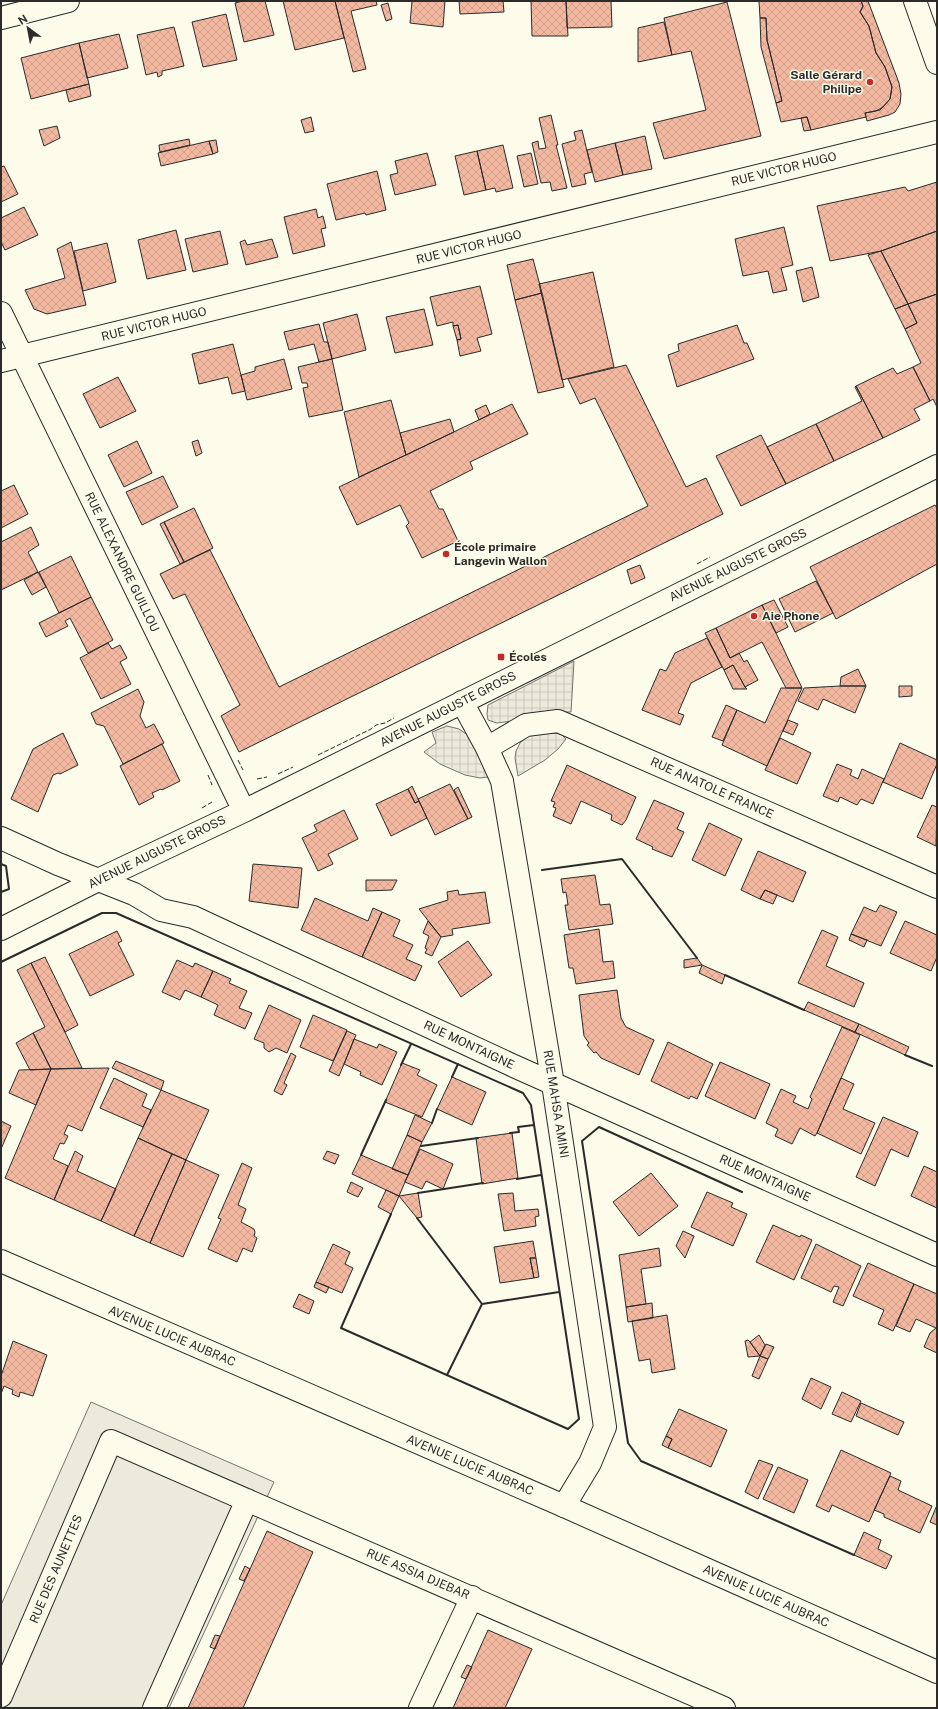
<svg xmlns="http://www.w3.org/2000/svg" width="938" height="1709" font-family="'Public Sans',sans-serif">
<defs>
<pattern id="plaza-grid" width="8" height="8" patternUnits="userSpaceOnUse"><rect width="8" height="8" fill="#eceadb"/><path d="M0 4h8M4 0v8" fill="none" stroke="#cbc9bc"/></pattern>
<pattern id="building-cross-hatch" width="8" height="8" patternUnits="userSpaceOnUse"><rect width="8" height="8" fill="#f2b8a0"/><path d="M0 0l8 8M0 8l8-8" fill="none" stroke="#d09e8a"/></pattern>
</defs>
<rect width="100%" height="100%" fill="#fdfbea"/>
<path fill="#eceadb" stroke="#74746e" d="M91 1402 274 1482 169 1708H1V1605Z"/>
<path fill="url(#plaza-grid)" stroke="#74746e" d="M574 661 571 712H546L512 721 497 723 488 720 487 714 488 705Z
M447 726 459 729 469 736 480 754 488 777 480 778 465 775 440 764 424 752 436 743 432 732Z
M544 732 561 734 566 739 558 749 545 760 518 776 515 758 516 751 520 743 529 735Z"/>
<path fill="url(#building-cross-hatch)" stroke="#2b2b2b" d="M243 1H265L274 35 244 42 235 3Z
M283 1H335L344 38 295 50Z
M335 1H376L377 5 351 11 366 69 353 72Z
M412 1H445L443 27 410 23Z
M459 1H503L504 12 460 14Z
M531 1H566L568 36H532Z
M566 1H611L612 27 567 28Z
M759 1H861L863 6 860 12 869 26 876 53 885 67 892 87 890 99 880 110 865 113 866 117 811 130 807 117 781 122 776 103 782 101 767 40 766 18H760Z
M861 1H868L899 83 901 94 900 104 895 112 889 115 867 121 865 113 876 111 883 107 890 99 892 87 885 67 876 53 869 26 860 12 863 6Z
M727 2 761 136 664 159 653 123 706 110 691 51 672 55 664 18Z
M388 3 392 19 386 21 381 5Z
M226 14 237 60 203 67 192 22Z
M760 18H766L767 40 782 101 776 103 761 47Z
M664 22 672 55 638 62V28Z
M174 27 184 66 162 71V75L158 77 157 72 146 75 137 35Z
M119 34 128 68 87 78 79 43Z
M79 43 89 84 31 99 21 58Z
M89 84 91 96 69 102 66 90Z
M551 115 558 145H556L567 188 552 191 550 182 541 183 532 143 538 141 539 149 546 148 539 118Z
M311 117 314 131 305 133 301 120Z
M807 117 811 130 804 131 801 118Z
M57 126 60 138 44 146 39 130Z
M582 130 592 172 584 174 586 184 572 187 562 144 576 140 574 132Z
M645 136 652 169 623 175 615 143Z
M189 139 190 145 160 152 159 145Z
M216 140 218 152 213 154 209 141Z
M209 141 213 154 161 166 158 153Z
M615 143 623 175 595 182 587 150Z
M503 145 513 188 496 192 495 188 486 190 477 151Z
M477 151 486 190 464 195 455 156Z
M427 153 436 185 395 195 390 175 398 173 395 161Z
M531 153 538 184 524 187 517 156Z
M4 166 18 194 1 202V167Z
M377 171 386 210 366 215 365 213 336 220 327 184Z
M937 182V231L881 251 830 261 817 206 905 187 908 191Z
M24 207 38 235 5 250 1 242V218Z
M316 209 318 218 323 216 326 228 321 229 325 246 293 254 284 217Z
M784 227 793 265 781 268 787 290 773 293 768 271 743 276 735 239Z
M176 230 186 270 147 279 138 240Z
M220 231 228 264 193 272 185 239Z
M937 231V294L908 304 881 251Z
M272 239 278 257 246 265 240 242 245 240 247 245Z
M71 242 86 305 47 314 34 309 25 290 65 278 57 249Z
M107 243 116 282 83 291 74 251Z
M881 251 908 304 895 309 868 255Z
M533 259 542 293 515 300 507 265Z
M812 267 819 297 803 302 796 271Z
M593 272 614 367 562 380 539 284Z
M480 286 492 334 477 338 481 351 460 356 457 340 461 339 458 325 453 326V322L437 326 430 297Z
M542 293 564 387 538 393 515 300Z
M937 294V407L933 399 930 401 913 367 921 363 905 329 917 323 908 304Z
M908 304 917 323 905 329 895 309Z
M424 309 433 345 395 353 386 317Z
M357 314 366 350 332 359 323 323Z
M319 324 324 342H328L332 359 319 362 314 344 289 350 284 332Z
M458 325 461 339 457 340 453 326Z
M737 325 744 343H747L754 359 677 387 668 355 679 351 678 344Z
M233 344 245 391 232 394 228 377 199 384 192 354Z
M284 359 292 389 247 400 241 375 255 371V367Z
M332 359 343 410 309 417 303 388 308 387 307 383H302L298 367Z
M626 365 686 487 706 478 723 514 239 752 221 716 240 705 185 594 173 599 160 574 210 550 279 687 648 506 595 398 580 404 568 379Z
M913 367 930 401 914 409 920 420 883 438 856 386 893 368 897 374Z
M118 377 136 411 100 428 83 394Z
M856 386 883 438 834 461 816 424 862 401 855 387Z
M391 400 406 455 359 477 344 412Z
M512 404 528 434 470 462 473 469 430 491 439 509H443L458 541 422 558 406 526 409 523 400 505 357 525 339 487Z
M486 405 490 414 479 420 475 410Z
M450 419 454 432 406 455 400 433Z
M816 424 834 461 786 484 767 447Z
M761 435 786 484 741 506 716 456Z
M198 440 202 453 196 456 192 442Z
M137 441 152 473 124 487 108 455Z
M163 476 178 507 142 525 126 492Z
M14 485 28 514 1 528V491Z
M935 505 937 508V564L836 619 810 567Z
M194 508 213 548 184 562 164 522Z
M164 522 184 562 180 564 160 524Z
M31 527 39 545 28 552 38 572 1 590V542Z
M71 556 91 597 59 613 39 572Z
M640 565 645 578 631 584 627 570Z
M38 572 46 587 32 595 24 580Z
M816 581 833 613 795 632 779 599Z
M91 597 113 640 88 653 70 618 65 621 68 626 46 637 39 623Z
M774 600 788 627 776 633 762 605Z
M762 605 776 633 802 688H786L762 642 730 658 716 628Z
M716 628 730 658 739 653 744 662 747 660 758 680 745 687 733 665 724 670 705 633Z
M707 638 722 667 691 683 678 713 684 715 680 725 642 710 660 669 666 671 675 653Z
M108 643 112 649 120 645 127 658 120 662 131 684 101 699 80 658Z
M733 665 745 687 747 689H733L724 670Z
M858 669 866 686H840L841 677Z
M840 686H866L855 713 823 699 818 710 798 701 804 688Z
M899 686H912V696L899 697Z
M781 688H802L767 766 722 745 737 710 765 723Z
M138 689 144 702 140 716 146 728 154 724 164 743 123 764 104 726 96 724 91 713Z
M726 705 737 710 723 741 712 737Z
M788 720 798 724 793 735 783 731Z
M63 733 78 765 60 774 58 773 53 775 38 812 11 799 33 749Z
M780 738 811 753 797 784 765 770Z
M900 743 937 760V764L922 799 883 782Z
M162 744 180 781 162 790 161 789 152 793 154 797 139 805 120 766Z
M837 764 852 770 850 775 858 779 862 769 884 779 873 804 861 799 857 805 840 797 838 802 823 796Z
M567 765 636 797 626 820 622 825 611 820 612 815 581 801 571 824 553 816 556 808 553 807 555 802 551 801Z
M450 784 468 819 435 835 418 799Z
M412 786 419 801 415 803 408 789Z
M458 787 472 817 468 819 454 790Z
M408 789 415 803 419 801 427 818 391 836 376 804Z
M654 800 684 813 677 829 684 832 672 857 652 849 653 847 636 839Z
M932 805 937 807 936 846 917 837Z
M344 810 358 839 328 854 333 864 318 871 302 838 317 831 314 825Z
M709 823 742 839 725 876 692 860Z
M758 851 806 872 793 902 765 890 760 899 741 890Z
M253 864 302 868 298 908 249 901Z
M595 875 600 905 610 904 613 924 569 930 565 905H568L566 892 563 893 561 879Z
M366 880H397L392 890 366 891Z
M458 890 459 895 485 892 490 923 452 929 453 935 441 937 419 909 448 900 447 892Z
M765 890 777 895 773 904 760 899Z
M315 898 368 921 373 908 382 912 362 957 301 930Z
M880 905 897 912 881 946 851 934 864 907 876 912Z
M382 912 400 920 393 936 413 945 406 959 422 966 415 981 362 957Z
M428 921 441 937 432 956 425 953 427 949 425 948 429 936 423 933Z
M905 921 937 935V957L931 971 890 953Z
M599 929 603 962 613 961 615 978 576 984 573 968H569L564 935Z
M822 930 838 937 826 966 864 983 854 1007 798 983Z
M117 931 122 941 118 943 134 975 90 996 69 954Z
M851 934 867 940 864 947 849 940Z
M468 941 492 975 461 997 438 962Z
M45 957 78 1025 65 1032 31 963Z
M697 958 702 965 684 968V960Z
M177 960 193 967 195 963 213 971 201 997 185 990 180 1000 162 992Z
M31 963 65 1032 82 1068 51 1069 33 1033 45 1027 17 970Z
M702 965 725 975 722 984 699 973Z
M213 971 231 979 229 983 247 991 239 1008 252 1013 245 1029 214 1015 218 1005 201 997Z
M617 990 621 1018 626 1027 654 1040 639 1075 601 1058 596 1052 594 1053 587 1045 589 1043 584 1036 579 995Z
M808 1002 859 1024 855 1032 804 1010Z
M269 1005 301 1020 287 1053 276 1048 269 1052 264 1048V1043L254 1039Z
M313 1015 347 1030 333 1061 300 1047Z
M859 1024 909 1047 905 1055 855 1032Z
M842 1027 860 1035 817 1133 815 1136 800 1128 792 1144 775 1136 778 1129 766 1123 781 1089 796 1096 793 1102 808 1109 812 1099 810 1097Z
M347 1031 356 1035 339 1076 329 1071Z
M33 1033 51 1069 30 1070 16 1043Z
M354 1039 377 1048 379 1044 397 1052 382 1085 360 1075 361 1072 344 1064Z
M668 1042 713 1064 697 1099 691 1096 689 1099 651 1081Z
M291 1053 296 1056 284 1083 287 1085 282 1095 274 1091Z
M116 1061 164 1081 161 1090 112 1068Z
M720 1062 770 1084 755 1119 705 1096Z
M402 1063 420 1070 417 1075 437 1085 422 1117 385 1102Z
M109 1068 82 1131 68 1125 64 1134 68 1136 64 1144 60 1143 53 1159 68 1166 54 1200 5 1178 51 1069Z
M51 1069 36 1105 9 1093 19 1070Z
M452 1077 486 1092 472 1125 437 1109Z
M114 1078 147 1094 142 1106 151 1110 143 1127 100 1108Z
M841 1078 854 1084 843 1109 875 1123 861 1154 817 1133Z
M161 1090 209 1110 186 1160 138 1138Z
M415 1115 432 1123 422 1142 407 1135Z
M883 1117 918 1132 908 1157 891 1149 875 1186 856 1177Z
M1 1121 11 1126 1 1149Z
M512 1133 518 1178 482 1184 476 1138Z
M407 1135 422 1142 408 1175 392 1169Z
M138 1138 172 1154 134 1236 101 1221Z
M420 1149 453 1164 443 1189 426 1181 422 1189 405 1182Z
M75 1151 83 1156 77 1171 116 1189 101 1221 54 1200Z
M327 1151 339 1155 335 1164 323 1159Z
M172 1154 186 1160 150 1243 134 1236Z
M361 1155 408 1175 399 1196 352 1174Z
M186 1160 219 1175 183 1257 150 1243Z
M242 1163 252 1168 238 1205 246 1209 241 1222 254 1229 255 1232 254 1236 257 1238 252 1252 243 1248 237 1262 208 1249 221 1219 218 1218Z
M924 1166 937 1172V1208L911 1196Z
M651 1173 678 1206 639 1236 613 1202Z
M351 1182 363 1188 358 1197 347 1192Z
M386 1190 399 1196 391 1214 378 1207Z
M707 1192 733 1203 731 1207 747 1214 733 1246 691 1227Z
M418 1193 422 1217 417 1218 399 1196Z
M513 1193 515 1211 538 1209 539 1216 535 1217 536 1226 504 1231 498 1194Z
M773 1225 800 1237 801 1235 812 1240 794 1280 756 1262Z
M683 1231 694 1236 685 1258 676 1246Z
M533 1241 536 1258H530L534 1278 500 1283 494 1247Z
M333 1244 350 1252 345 1264 353 1268 342 1293 316 1282Z
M816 1244 861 1266 843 1306 833 1302 839 1287 834 1286 831 1292 801 1278Z
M659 1248 661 1266 641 1269 646 1304 626 1307 619 1255Z
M530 1258H536L539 1277 534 1278Z
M868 1263 914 1284 893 1331 878 1324 884 1310 853 1296Z
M316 1282 329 1287 326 1293 314 1287Z
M914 1284 937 1294V1353L924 1347 930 1333 936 1328 916 1319 910 1332 896 1326Z
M299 1294 314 1301 309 1314 293 1307Z
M652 1303 653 1318 628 1322 626 1307Z
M667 1315 675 1369 652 1373 650 1359 639 1361 632 1321Z
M759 1335 765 1345 760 1356 750 1342Z
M748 1340 750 1342 760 1356 748 1357 745 1341Z
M13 1341 47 1355 33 1396 20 1392 19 1397 12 1394 13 1390 4 1386 1 1394V1376Z
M766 1344 774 1347 768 1359 760 1356Z
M760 1356 768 1359 759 1379 752 1376Z
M811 1378 831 1387 821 1409 802 1399Z
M842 1392 861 1401 851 1422 832 1414Z
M861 1403 904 1422 898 1435 856 1416Z
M679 1409 727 1430 711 1467 668 1448 672 1439 666 1436Z
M666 1436 672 1439 668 1448 662 1445Z
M841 1450 891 1473 869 1522 832 1505 829 1512 816 1506Z
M759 1460 773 1465 758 1499 745 1492Z
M778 1467 808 1480 794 1513 763 1499Z
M890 1476 901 1481 898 1490 932 1506 920 1533 884 1517V1514L874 1510Z
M937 1505V1525L930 1522Z
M267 1531 313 1552 264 1661 243 1708H188Z
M864 1532 881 1540 878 1549 892 1556 886 1569 854 1555Z
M245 1566 250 1569 244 1581 239 1579Z
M488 1630 532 1649 505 1708H453Z
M215 1635 220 1636 215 1649 210 1647Z
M467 1665 472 1667 466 1679 461 1677Z"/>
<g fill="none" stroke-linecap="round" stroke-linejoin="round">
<g stroke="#2b2b2b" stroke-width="24">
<path id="minor" d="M915 1 937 63
M1 18 68 1
M1 313 244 811
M1 361 937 132
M462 702 487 748 502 781 553 1084 605 1427 590 1463 564 1506
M487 748 526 725 558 721 937 887
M1 838 58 864 134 894 161 910 193 917 516 1067 937 1255
M1 929 98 880 244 811 937 466
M1 1696 111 1441 724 1708
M154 1708 247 1500
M420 1708 472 1597"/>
</g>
<g stroke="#2b2b2b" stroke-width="24">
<path id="major" d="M1 1261 564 1506 937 1672"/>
</g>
<use href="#minor" stroke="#fdfbea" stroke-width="22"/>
<use href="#major" stroke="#fdfbea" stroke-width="22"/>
<path stroke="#2b2b2b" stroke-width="1" stroke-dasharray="5 2" stroke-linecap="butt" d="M697 564 710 557
M318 755 371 729 376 725 385 723 394 718
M238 760 243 770
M278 774 293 767
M208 775 212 785
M257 779 267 777
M202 808 212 802"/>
<path stroke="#2b2b2b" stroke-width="2" d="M1 864 6 866 9 889 1 892
M542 870 622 859 697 958
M1 962 102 913H116L523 1093 531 1105 579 1419 568 1429 341 1328 391 1214
M725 975 804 1010
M905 1055 932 1066
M401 1065 411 1044
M452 1077 458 1064
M432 1123 437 1109
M510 1133 519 1132 518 1127 534 1125
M421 1146 478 1138
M361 1155 386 1100
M517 1179 541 1175
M742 1192 599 1127 582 1141 628 1443 641 1461 854 1555
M418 1193 483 1183
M417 1218 482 1304 447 1375
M482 1304 559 1292"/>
</g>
<g fill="#c62828" stroke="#fdfbea" stroke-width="1.5">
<circle cx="870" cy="82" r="4"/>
<circle cx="446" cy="554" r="4"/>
<circle cx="754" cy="616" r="4"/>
<rect x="497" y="653" width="8" height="8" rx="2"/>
</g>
<g text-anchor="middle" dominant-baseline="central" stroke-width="3" stroke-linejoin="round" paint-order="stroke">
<g font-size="12" font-weight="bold" fill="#2b2b2b" stroke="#fdfbea" text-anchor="start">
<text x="862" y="75" text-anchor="end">Salle Gérard<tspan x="862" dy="14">Philipe</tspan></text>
<text x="454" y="547">École primaire<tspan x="454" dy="14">Langevin Wallon</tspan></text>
<text x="762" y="616">Aie Phone</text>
<text x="509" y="657">Écoles</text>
</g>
<g font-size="12" fill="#2b2b2b" stroke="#fdfbea">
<text transform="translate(784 169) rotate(-14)">RUE VICTOR HUGO</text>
<text transform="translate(469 247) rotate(-14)">RUE VICTOR HUGO</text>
<text transform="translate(154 324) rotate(-14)">RUE VICTOR HUGO</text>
<text transform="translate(122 562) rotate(64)">RUE ALEXANDRE GUILLOU</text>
<text transform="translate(738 565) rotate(-26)">AVENUE AUGUSTE GROSS</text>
<text transform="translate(448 709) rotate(-27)">AVENUE AUGUSTE GROSS</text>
<text transform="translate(712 788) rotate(24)">RUE ANATOLE FRANCE</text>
<text transform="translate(157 852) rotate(-26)">AVENUE AUGUSTE GROSS</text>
<text transform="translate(469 1045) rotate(25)">RUE MONTAIGNE</text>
<text transform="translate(556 1104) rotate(81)">RUE MAHSA AMINI</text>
<text transform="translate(765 1178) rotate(24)">RUE MONTAIGNE</text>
<text transform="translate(172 1336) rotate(23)">AVENUE LUCIE AUBRAC</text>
<text transform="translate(470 1465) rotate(23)">AVENUE LUCIE AUBRAC</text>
<text transform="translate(56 1569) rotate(-67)">RUE DES AUNETTES</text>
<text transform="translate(418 1574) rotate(23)">RUE ASSIA DJEBAR</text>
<text transform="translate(766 1596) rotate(24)">AVENUE LUCIE AUBRAC</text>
</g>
</g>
<rect width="938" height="1709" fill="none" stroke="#2b2b2b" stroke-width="4"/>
<g transform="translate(28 28) rotate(328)" stroke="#fdfbea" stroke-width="3" paint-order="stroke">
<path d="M0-3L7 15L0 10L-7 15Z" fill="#2b2b2b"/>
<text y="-6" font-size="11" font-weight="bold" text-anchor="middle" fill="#2b2b2b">N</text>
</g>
</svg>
